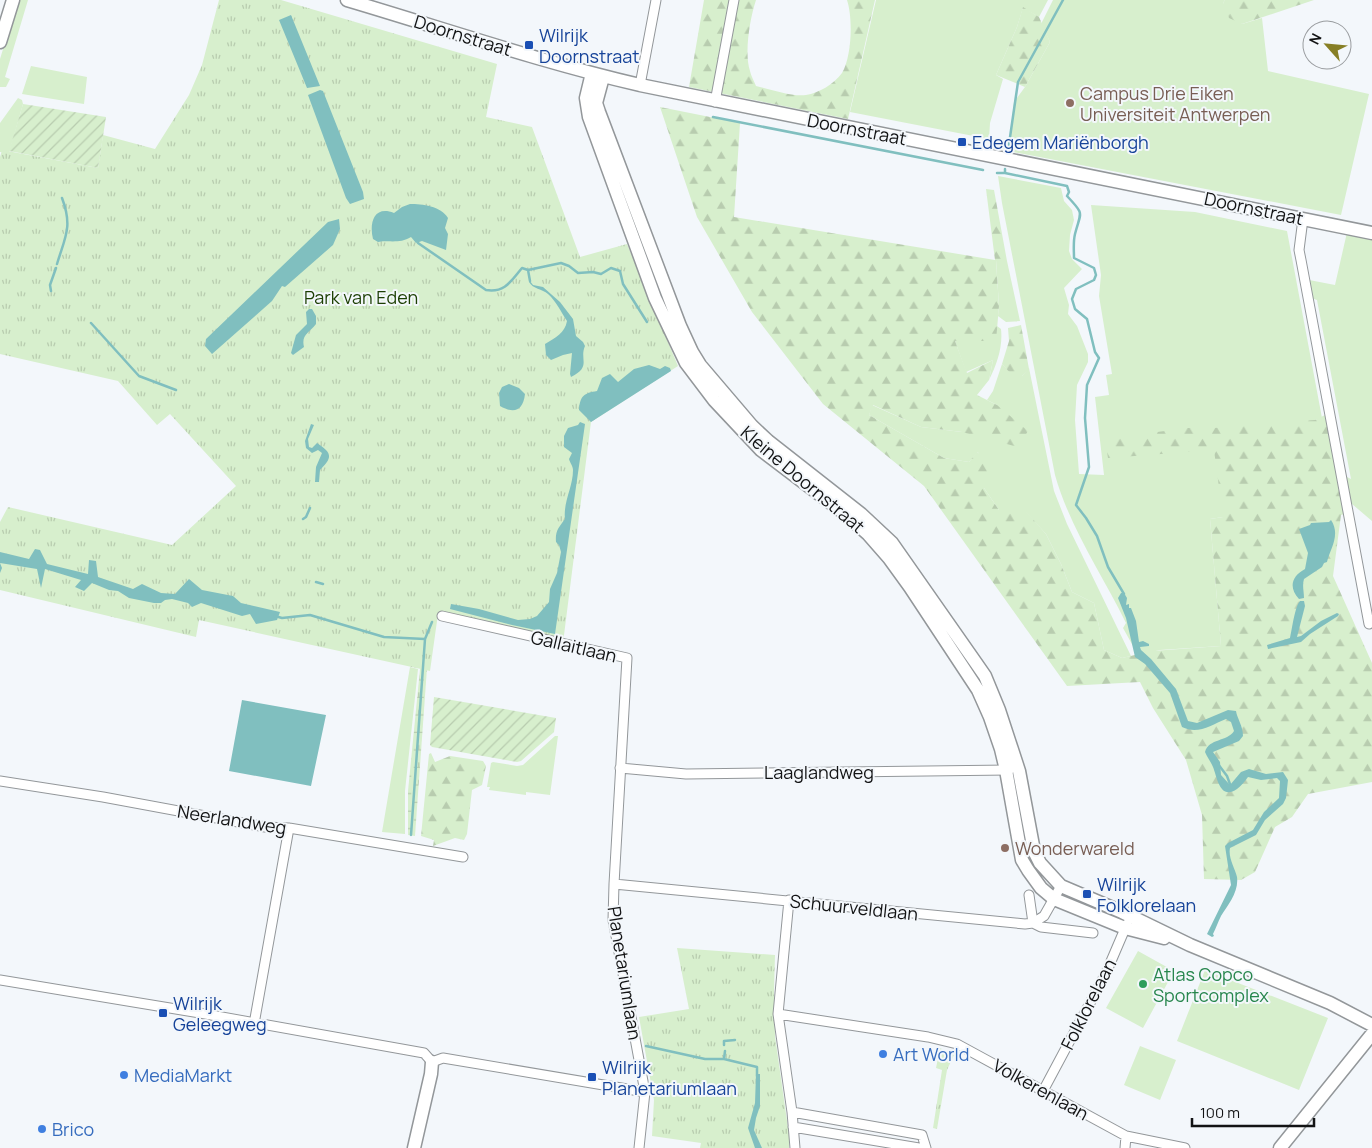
<svg xmlns="http://www.w3.org/2000/svg" width="1372" height="1148" font-family="Manrope,sans-serif">
<defs>
<pattern id="forest-firs" width="22" height="20" patternUnits="userSpaceOnUse" patternTransform="scale(1.25)"><rect width="22" height="20" fill="#d7efcd"/><path d="M5 1l3.5 6h-7zM16 11l3.5 6h-7z" fill="#b8ccaf"/></pattern>
<pattern id="wetland-marsh" width="20" height="14" patternUnits="userSpaceOnUse" patternTransform="scale(1.25)"><rect width="20" height="14" fill="#d7efcd"/><path d="M1 5h8M5 5V1M11 12h8M15 12V8" fill="none" stroke="#b8ccaf"/></pattern>
<pattern id="park-tufts" width="24" height="20" patternUnits="userSpaceOnUse" patternTransform="scale(1.25)"><rect width="24" height="20" fill="#d7efcd"/><path d="M3 7l-1-3M5 7V3M7 7l1-3M15 17l-1-3M17 17v-4M19 17l1-3" fill="none" stroke="#b8ccaf"/></pattern>
<pattern id="garden-furrows" width="10" height="10" patternUnits="userSpaceOnUse" patternTransform="scale(1.25)"><rect width="10" height="10" fill="#d7efcd"/><path d="M-1 1l2-2M0 10L10 0M9 11l2-2" fill="none" stroke="#b8ccaf"/></pattern>
</defs>
<rect width="100%" height="100%" fill="#f3f7fb"/>
<path fill="#d7efcd" d="M18 0H28L5 77 10 79 6 87H0V59Z
M876 0H1048L1039 17 1023 8 1017 27 996 75 1003 79 990 123 989 139 850 112Z
M1053 0H1225L1223 3 1242 24 1262 18 1268 71 1369 94 1341 215 1008 151 1014 102 1025 87 1050 42 1041 24Z
M31 66 87 77 84 104 22 94Z
M18 98 22 100 23 104 9 153 0 152V123Z
M998 176 1061 188 1064 201 1072 210 1074 220 1070 235 1069 251 1072 259 1082 269 1064 288 1069 305 1068 314 1077 326 1088 354V362L1077 385 1075 420 1079 474 1104 475 1095 397 1109 395 1106 375 1112 374 1099 296 1101 275 1091 205 1195 212 1287 231 1322 418 1315 420 1223 517 1210 519 1221 646 1160 650 1138 655 1123 628 1126 623C1102 574 1070 528 1055 475L1002 203Z
M1348 228 1372 233V521L1345 498 1341 474 1351 479 1317 300 1308 297 1304 279 1335 285Z
M996 260 1007 261 1020 321 1006 322 998 316 999 306Z
M997 326 1001 329C1003 347 997 364 989 380L993 360 966 372 955 341H995Z
M1002 364 1014 376H1022L1029 368 1054 491 1067 524 1131 656 1122 658 1104 650 1094 603 1072 592 1061 564 1046 534 1024 510H999L984 488 978 452 969 462 944 458 869 415 872 405 921 427 962 432 997 405 987 400 993 391Z
M410 667 418 669 405 791V834L382 832Z
M555 736H558L550 795 526 792V795L489 790 490 787H487L491 763 493 762 517 766 523 765Z
M1138 951 1174 971 1143 1028 1106 1008Z
M1205 970 1328 1018 1299 1090 1177 1041Z
M1140 1046 1176 1060 1160 1100 1124 1085Z"/>
<path fill="url(#forest-firs)" d="M704 0H756C750 18 744 53 750 71 751 76 754 81 756 86 770 89 792 97 806 95 819 93 834 84 842 73 852 56 853 18 847 0H875L848 119 689 87Z
M1225 0H1314L1242 24 1229 18 1223 3Z
M1023 7 1039 17 1050 42 1025 87 996 75 1017 27Z
M660 107 740 123 734 217 995 260 986 189 994 190 1007 261H996L999 306 996 341H955L967 373 993 360 989 380 977 395 997 405 1028 431 1018 447 962 432 921 427 873 405 869 415 944 458 969 462 977 452 994 467 984 488 999 510 1024 509 1046 534 1061 564 1072 592 1094 603 1104 650 1122 658 1152 651 1221 646 1210 519 1223 517 1214 450 1108 458 1105 439 1187 428H1214L1315 420 1329 413 1348 513 1341 515 1333 576 1372 663V782L1308 794 1292 817 1275 827 1255 872 1241 880 1204 879 1202 815 1186 760 1153 708 1140 682 1067 686 924 486 823 404 752 312 697 217Z
M1021 325 1029 369 1022 376H1013L1002 364 1009 341 1008 328Z
M431 753 435 762 450 756 483 761 486 766 482 785 472 790 467 834 464 840 455 838 433 846 434 840 421 836 429 754Z"/>
<path fill="url(#wetland-marsh)" d="M421 659 427 668 415 836 408 835V791Z"/>
<path fill="url(#park-tufts)" d="M219 0H281L497 64 486 117 532 127 580 257 627 244 678 366 591 422 563 643 438 614 430 671 199 620 196 637 0 590V522L8 507 172 545 236 486 170 414 157 425 118 381 0 354V157L2 150 98 168 103 135 155 149 189 95 202 65Z
M677 948 775 955 774 990 775 1036 789 1135V1148H700L701 1143 652 1136 654 1100 639 1017 689 1009Z
M940 1048 954 1055 947 1070 937 1129 933 1128 942 1070 936 1068Z"/>
<path fill="url(#garden-furrows)" d="M23 104 106 117 98 168 9 151Z
M434 697 556 718 554 732 521 761 517 762 432 747 430 745Z"/>
<path fill="#80bfbf" d="M291 15 320 86 307 88 279 20Z
M320 90 323 91 363 192 364 199 350 204 346 198 308 95Z
M410 204C422 204 441 206 448 218L445 228 448 234 446 250 422 241 416 243 411 237C400 244 390 240 378 242L373 239C369 223 374 205 394 213L402 207Z
M339 219 340 229 333 245 285 287 282 286 272 301 212 354 205 346 206 339 328 222Z
M530 281 533 285 543 287 560 302 573 319 576 336 583 342 585 346C579 359 592 367 571 377L570 374 572 353 563 355 551 360 546 355 545 344C555 338 565 333 567 321 561 312 556 301 548 294 542 289 533 289 529 282Z
M309 309H312L316 316V324C309 333 301 335 304 347L293 355 291 353 296 335 307 324 306 312Z
M649 365 660 369 665 366 670 368 671 371 591 422 579 410C580 396 584 393 597 391L602 378 610 374 618 382 634 369Z
M509 384 519 388 525 394C523 411 514 414 500 406L499 393 502 387Z
M580 422 585 424 555 634 512 625 450 609 451 604 479 609 518 620 530 619 537 616 549 602 550 589 557 573 561 552 559 545 556 542C555 531 559 527 565 519 563 502 573 487 573 470 573 466 570 463 569 459L572 453 564 447V436L568 428 578 425Z
M311 424 314 425 308 439 309 447 312 448 317 443C332 453 333 457 320 470L319 482H315L316 467 322 453 318 450 312 453 306 448 305 441Z
M1331 520C1341 535 1330 549 1327 562L1324 563 1322 567 1304 579C1302 586 1304 591 1304 598L1299 599C1288 587 1292 576 1305 569L1308 553 1299 529 1310 525 1311 523 1329 522Z
M35 549 40 550 47 564 88 574 89 560 96 561 98 577 133 589 142 584 161 593 175 594 189 579 202 590 233 596 241 603 280 612 277 620 256 624 250 614 242 616 201 603 192 607 188 603 172 599 165 600 161 603H154L129 598 118 591 109 590 92 583 84 591 75 587 81 580 45 569 41 588 37 569 0 563 2 568 0 573V552L29 559Z
M1121 593H1124L1127 598 1126 605 1129 604V608H1131L1136 621 1139 642 1143 641 1149 644V646L1140 647 1141 650 1151 659 1176 689 1188 721 1197 723 1228 710 1236 711C1237 718 1243 726 1243 736L1239 741 1213 752 1220 762 1221 775 1230 785 1241 772 1249 769 1266 774 1283 772 1288 780 1286 798 1283 804 1265 820 1256 835 1230 848C1228 858 1235 868 1237 877 1239 892 1228 905 1221 916 1218 922 1216 928 1213 934L1214 936 1212 937 1207 934 1231 885 1225 846 1228 843 1253 830 1264 812 1279 798 1280 781 1277 778 1261 780 1248 777C1245 781 1241 786 1237 789 1220 801 1217 777 1213 767 1211 762 1207 757 1205 752 1209 738 1227 742 1234 731L1231 722 1226 719C1211 725 1198 735 1182 727L1170 693 1145 664 1135 657 1126 618 1118 598Z
M1300 601H1304L1305 606 1297 637 1301 636 1321 621 1337 613 1339 614 1338 616 1310 634 1301 642 1268 649 1267 645 1290 638C1292 629 1295 606 1300 601Z
M242 700 326 715 311 786 229 771Z
M756 1074H760V1106L756 1118 754 1130 762 1148H755L748 1128 755 1103Z"/>
<g fill="none" stroke-linecap="round" stroke-linejoin="round">
<path stroke="#80bfbf" stroke-width="2.5" d="M713 117 983 170
M1008 151 1018 82 1063 0
M1005 169V173L1067 186 1069 192 1067 196C1085 215 1081 211 1075 234 1073 242 1074 250 1074 258L1094 268 1096 275 1094 280 1076 289 1072 299 1075 309 1087 319 1095 352 1099 358 1087 385 1085 418 1089 467 1076 505 1086 518 1097 536 1108 567 1124 594
M997 173H1005
M418 243 486 290C505 293 511 281 522 268L528 270 530 281
M57 264C65 237 73 227 62 198
M528 270 561 263 569 266 578 273 593 272 601 274 611 268 620 271 623 284 647 322
M51 291 50 285 56 268
M91 323 139 376 176 390
M303 519 306 517 310 508
M316 582 323 584
M275 616 282 618 310 615 384 637 425 639
M1218 764 1227 776 1231 787
M411 835 425 639 432 622
M724 1045V1041L735 1040
M646 1046 705 1059H724L757 1067V1076
M724 1059 725 1051"/>
<g stroke="#93979a" stroke-width="11">
<path id="street" d="M640 85 656 0
M715 102 734 0
M1303 219 1299 250 1301 260 1369 624
M442 616 627 658 614 884 613 920 645 1092 639 1148
M620 768 686 774 1009 770
M0 781 103 797 265 827 289 828 463 857
M614 884 1025 924 1033 923 1041 927 1093 933
M1029 895 1033 923
M789 900 778 1014 792 1112 795 1148
M1033 923 1044 916 1061 886
M0 980 194 1012 424 1053 432 1062 443 1058 645 1092
M778 1014 928 1037 957 1044 1126 1136 1185 1148
M254 1024 289 828
M1043 1091 1106 973 1127 924
M792 1112 922 1135 926 1148
M793 1127 919 1148
M1125 1148 1126 1136"/>
</g>
<g stroke="#93979a" stroke-width="15">
<path id="secondary" d="M347 0C445 29 541 62 640 85L1372 233
M0 42 13 0
M592 73 586 98 589 117 655 298 686 363 714 400 761 450 844 513 868 534 889 558 910 587 978 690 990 717 1001 749 1006 770 1022 860 1028 870 1041 888 1054 899 1125 928 1164 938
M603 77 596 103 599 112 680 326 692 352 700 365 752 426 768 441 861 514 892 543 976 663 985 676 999 710 1019 771 1034 851 1040 863 1061 886 1122 912 1190 945 1330 1003 1372 1025
M414 1148 431 1074 432 1062
M1280 1148 1372 1034"/>
</g>
<use href="#street" stroke="#fff" stroke-width="9"/>
<use href="#secondary" stroke="#fff" stroke-width="12"/>
</g>
<g fill="#1a4fb4" stroke="#f3f7fb" stroke-width="2">
<rect x="524" y="40" width="10" height="10" rx="2.5"/>
<rect x="957" y="137" width="10" height="10" rx="2.5"/>
<rect x="1082" y="889" width="10" height="10" rx="2.5"/>
<rect x="158" y="1008" width="10" height="10" rx="2.5"/>
<rect x="587" y="1072" width="10" height="10" rx="2.5"/>
</g>
<g fill="#8d6e63" stroke="#f3f7fb" stroke-width="2">
<circle cx="1070" cy="103" r="5"/>
<circle cx="1005" cy="848" r="5"/>
</g>
<circle fill="#2e9e5b" stroke="#f3f7fb" stroke-width="2" cx="1143" cy="984" r="5"/>
<g fill="#3f7fe0" stroke="#f3f7fb" stroke-width="2">
<circle cx="883" cy="1054" r="5"/>
<circle cx="124" cy="1075" r="5"/>
<circle cx="42" cy="1129" r="5"/>
</g>
<g text-anchor="middle" dominant-baseline="central" stroke-width="4" stroke-linejoin="round" paint-order="stroke">
<g font-size="18" fill="#121314" stroke="#f3f7fb">
<text transform="translate(463 35) rotate(17)">Doornstraat</text>
<text transform="translate(857 129) rotate(11)">Doornstraat</text>
<text transform="translate(1254 208) rotate(12)">Doornstraat</text>
<text transform="translate(803 479) rotate(40)">Kleine Doornstraat</text>
<text transform="translate(574 646) rotate(13)">Gallaitlaan</text>
<text x="819" y="772">Laaglandweg</text>
<text transform="translate(232 819) rotate(9)">Neerlandweg</text>
<text transform="translate(854 907) rotate(6)">Schuurveldlaan</text>
<text transform="translate(625 973) rotate(81)">Planetariumlaan</text>
<text transform="translate(1088 1004) rotate(-63)">Folklorelaan</text>
<text transform="translate(1041 1089) rotate(29)">Volkerenlaan</text>
</g>
<g font-size="18" fill="#164399" stroke="#f3f7fb" text-anchor="start">
<text x="539" y="35">Wilrijk<tspan x="539" dy="21">Doornstraat</tspan></text>
<text x="972" y="142">Edegem Mariënborgh</text>
<text x="1097" y="884">Wilrijk<tspan x="1097" dy="21">Folklorelaan</tspan></text>
<text x="173" y="1003">Wilrijk<tspan x="173" dy="21">Geleegweg</tspan></text>
<text x="602" y="1067">Wilrijk<tspan x="602" dy="21">Planetariumlaan</tspan></text>
</g>
<g font-size="18" fill="#785e54" stroke="#f3f7fb" text-anchor="start">
<text x="1080" y="93">Campus Drie Eiken<tspan x="1080" dy="21">Universiteit Antwerpen</tspan></text>
<text x="1015" y="848">Wonderwareld</text>
</g>
<g font-size="18" fill="#1c3f03" stroke="#f3f7fb">
<text x="361" y="297">Park van Eden</text>
</g>
<g font-size="18" fill="#27864d" stroke="#f3f7fb" text-anchor="start">
<text x="1153" y="974">Atlas Copco<tspan x="1153" dy="21">Sportcomplex</tspan></text>
</g>
<g font-size="18" fill="#366cbe" stroke="#f3f7fb" text-anchor="start">
<text x="893" y="1054">Art World</text>
<text x="134" y="1075">MediaMarkt</text>
<text x="52" y="1129">Brico</text>
</g>
</g>
<g transform="translate(1327 45) rotate(297)"><circle r="24" fill="#f3f7fb" stroke="#999c9f"/>
<path d="M0-4L9 19L0 12L-9 19Z" fill="#877f25"/>
<text y="-8" font-size="14" font-weight="bold" text-anchor="middle" fill="#121314">N</text>
</g>
<path d="M1192 1118v8h122v-8" fill="none" stroke="#121314" stroke-width="2.5"/>
<text x="1200" y="1118" font-size="15" fill="#121314" stroke="#f3f7fb" stroke-width="4" paint-order="stroke">100 m</text>
</svg>
